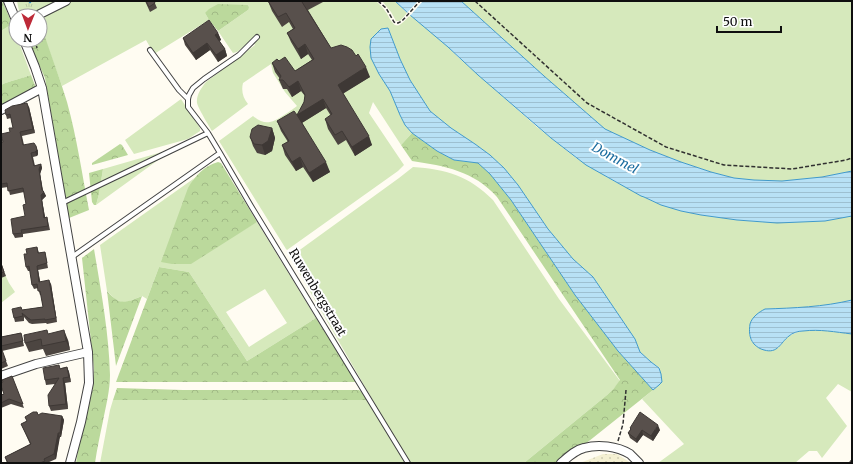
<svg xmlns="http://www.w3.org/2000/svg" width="853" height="464" font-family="Merriweather,serif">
<defs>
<pattern id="farmland-dots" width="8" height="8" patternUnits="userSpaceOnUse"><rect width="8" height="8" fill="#f4f0d2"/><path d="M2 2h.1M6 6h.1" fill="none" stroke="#d0cdb3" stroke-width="1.8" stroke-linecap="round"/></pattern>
<pattern id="forest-crowns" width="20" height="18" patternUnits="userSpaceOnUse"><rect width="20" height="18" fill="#bbd99c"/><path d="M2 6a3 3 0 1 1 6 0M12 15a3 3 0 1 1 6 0" fill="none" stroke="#a0b985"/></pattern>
<pattern id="park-tufts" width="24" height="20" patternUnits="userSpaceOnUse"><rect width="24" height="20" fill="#d6e9bc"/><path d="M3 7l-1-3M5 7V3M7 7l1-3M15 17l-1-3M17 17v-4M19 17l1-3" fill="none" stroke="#b6c7a0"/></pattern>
<pattern id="water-rules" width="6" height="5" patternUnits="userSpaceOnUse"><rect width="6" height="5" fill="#b8e1f5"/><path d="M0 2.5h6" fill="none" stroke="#9dc0d1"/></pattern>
</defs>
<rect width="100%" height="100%" fill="#fffcf2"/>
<path fill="url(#farmland-dots)" d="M603 454H617L631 463H580Z"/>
<path fill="#d6e9bc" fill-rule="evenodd" d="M69 1H376C379 4 383 7 385 11 388 14 389 19 392 22 398 31 405 20 410 15L448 47 459 58 537 127 576 158 610 179 648 199 661 205 681 211 701 215 737 220 761 222 777 223 825 221 852 216V300C823 307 794 308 765 309 755 320 745 327 752 342L777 349C782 344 786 337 793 334 809 326 835 332 852 334V392L838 384 826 398 847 426 822 458 817 451H809L795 463H658L684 444 642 399 659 385 660 368 651 362 640 352 635 339 593 277 573 259 548 229 518 185 504 168 490 155 475 144 451 128 430 111 410 80 400 59 388 28 379 74 390 91 400 115 405 125 412 133 401 145 373 102 369 113 404 165 398 171 287 250 286 249 219 141 253 116C265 126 272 123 284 115 289 112 293 109 297 106L285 92 273 73 271 64 243 83C241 91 243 98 248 104L212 131C209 126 198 108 197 103 196 95 202 87 206 82L255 45 252 40 237 52 233 53 218 31 248 10 205 13 209 20 154 54 146 40 62 86 45 39 40 21V17Z
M382 1H395L407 13 400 21H396L391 12Z
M461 1H852V171L822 177 782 181 754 180 734 178 711 172 681 162 650 150 605 129 544 76Z
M12 24 16 34V40H18L31 75C21 79 11 80 1 85V31Z
M181 99 200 128V131L188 139 134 154 125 140Z
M169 150H172L96 205 99 194 103 169Z
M413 167C446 169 469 176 493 200L559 299 620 381 614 388 607 395 524 463H410L394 437 290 257 399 178Z
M196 177 193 180 234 236 257 222 316 318 247 361 189 272 159 267 147 299 142 296 127 302H122L116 300 107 291 100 245ZM265 289 287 323 249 347 226 312Z
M1 266 9 283 15 292 1 303Z
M113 400H367L405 463H100L110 410Z"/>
<path fill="url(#forest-crowns)" d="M3 2 12 24 1 31V3Z
M218 4 247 5 249 7 248 10 218 31 209 20 205 13 209 9Z
M40 21C48 48 59 75 67 102 77 138 82 174 89 210L69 218 45 78 28 40H40Z
M31 75 36 88 1 108V85C11 80 21 79 31 75Z
M412 133 437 151 454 160 478 163 490 174 511 200 575 295 618 351 653 390 584 445 570 452 557 463H524L607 395 614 388 620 380 497 197C474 171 445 166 412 161L401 145Z
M120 144 122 145 128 155 92 165V163Z
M218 162 221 163 257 222 191 264H172L161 262 188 188C195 176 204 166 218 162Z
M103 169 99 194 96 205H94L92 202 89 173Z
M94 249C101 291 109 333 110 375 110 390 106 406 103 421 100 435 97 449 95 463H76L81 433 90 400 93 388 94 369 82 258Z
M159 267 189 272 247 361 316 318 356 382H116Z
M107 291C120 306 125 303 142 296L116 366Z
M117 388 183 390H359L364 394 367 400H113Z"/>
<path fill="url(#park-tufts)" d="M17 1H59L32 16H20Z"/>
<path fill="url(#water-rules)" stroke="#419aca" d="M395 1H461L544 76 605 129 650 150 681 162 711 172 734 178 754 180 782 181 822 177 852 171V216L825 221 777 223 737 220 701 215 681 211 661 205 644 197 641 196 586 165 551 138 478 75 448 47 410 15Z
M388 28 400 59 410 80 430 111 451 128 475 144 490 155 504 168 518 185 548 229 573 259 593 277 635 339 640 352 651 362 659 368 661 374 662 382 659 385 653 390 618 351 575 295 511 200 490 174 478 163 454 160 437 151 412 133 405 125 400 115 390 91 379 74 371 58 370 47 371 39 381 29Z
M852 300V334C835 332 820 329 803 331 798 331 792 333 789 336 780 343 778 354 764 350 760 349 757 347 754 344 749 338 749 331 750 324 752 317 759 312 765 309 794 308 823 307 852 300Z"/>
<path fill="#fffcf2" d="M418 1H423L409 17 406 14Z"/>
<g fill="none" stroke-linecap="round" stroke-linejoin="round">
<path stroke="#419aca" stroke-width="2.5" d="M30 1V2"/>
<g stroke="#424242" stroke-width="6">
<path id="lane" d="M257 37 239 55 204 79 193 88 189 95 188 99V107L208 133 220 153 251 206 408 463
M150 50 179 90 188 99
M62 203 208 133
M72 257 220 153"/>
</g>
<g stroke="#424242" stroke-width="10">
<path id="street" d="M8 1 16 20
M36 16 66 1
M24 40 35 67 42 88 88 352 89 383 81 422 70 463
M1 110 42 88
M1 376 36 364 88 352
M561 463C568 457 575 450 584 448 598 444 617 446 630 454 633 457 636 460 639 463"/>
</g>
<path stroke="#313131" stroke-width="1.5" stroke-dasharray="4 2" stroke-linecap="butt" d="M378 1 386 8 394 22 396 23H398L402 21 420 1
M475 1 587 103 666 147 724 165 792 169 846 160 852 158
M35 40 37 48
M618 441 623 424 626 390"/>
<use href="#lane" stroke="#fff" stroke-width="4"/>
<use href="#street" stroke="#fff" stroke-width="8"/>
</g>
<path fill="#4c4541" d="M145 1H154L157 8 150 12Z
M268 1H323V2L308 10 331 48 370 77 343 93 372 145 355 156 346 140 338 145 328 129 325 119 331 116 326 108 302 123 330 172 313 182 303 167 296 171 285 155 282 145 288 142 281 131 277 121 297 115 304 102 305 96 301 91 292 97 287 89H283L279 80 280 79 275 72 272 63 279 61 295 71 312 60 308 54 301 59 291 42 287 33 293 29 289 22 282 27 272 11Z
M218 33 221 40 219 41 225 49 227 56 218 62 210 50 196 60 185 45 183 38Z
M29 107 35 133 22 136 24 145 38 150V154L37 156 33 157 35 166 41 164 42 168 40 174 43 190 46 196 42 200 45 218 47 217 48 221 50 230 23 234V237L15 238 13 234 25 216 26 204 24 192 10 195 8 187 1 188V142H3L13 128 11 118 7 119 6 115Z
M272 128 275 138 272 151 265 155 257 153 253 146 250 137Z
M37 247 39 253 45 252 46 257 48 268 38 270 40 282 51 284 57 322 47 324 46 323 32 324 29 323 24 317V321L15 322 14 318 22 310 43 307 41 295H40L38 288 34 289 32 285 30 271H28L26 267 27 254Z
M1 263 6 276 1 278Z
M21 333 24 346 2 351 8 366 1 369V337Z
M48 334 68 340 70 350 46 356 43 349 29 352 25 343Z
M67 367 69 372 71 382 65 383 68 409 51 411 49 406 55 384 46 385 45 380 61 368Z
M12 376 24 408 11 404 1 408V395L4 394 3 382Z
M38 415 62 416 64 420 61 437H60L59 439 56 459 47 463H7L5 457 30 444 21 424 27 421 25 417Z
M630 428 660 430 653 441 643 435 637 443 630 438 628 433 630 430Z"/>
<path fill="#3e3835" d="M218 33 221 40 218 42 215 35Z
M207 43 210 50 196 60 193 53Z
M305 44 308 54 301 59 298 49Z
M225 49 227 56 218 62 216 55Z
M366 67 370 77 341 95 338 85Z
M298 81 301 91 292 97 289 87Z
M323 99 326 108 300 124 297 115Z
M27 103 29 107 35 133 33 129Z
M272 128 275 138 272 151 265 155 262 145Z
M369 136 372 145 355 156 352 147Z
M36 146 38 154 37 156 35 152Z
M300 157 303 167 296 171 292 162Z
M326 162 330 172 313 182 309 173Z
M41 164 42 168 40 174 43 193 44 192 46 196 42 200 46 222 44 218 41 195 39 169Z
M37 266 38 270 41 286 39 282Z
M49 280 51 284 57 322 56 318Z
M64 330 68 340 70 350 66 341Z
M67 367 69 372 71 382 69 377Z
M63 378 65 383 68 409 66 404Z
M62 416 64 420 61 437 60 433Z
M658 425 660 430 653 441 651 436Z
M642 430 643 435 637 443 636 439Z
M58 433 60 437 56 459 54 454Z"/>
<path fill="#58504c" stroke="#3e3835" d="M146 1H154L155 3 149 7Z
M268 1H304L302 2 331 48 341 45 347 47 352 50 356 56 358 54 366 67 338 85 369 136 352 147 342 131 335 135 325 119 332 114 323 99 297 115 326 162 309 173 300 157 292 162 282 145 289 141 277 121 294 111 297 115 304 102 305 95 298 81 289 87 283 80H279L281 76 272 63 277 59 279 61 285 57 295 71 314 59 305 44 298 49 287 33 295 28 286 13 278 17Z
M209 20 218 33 215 35 225 49 216 55 207 43 193 53 183 38Z
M27 103 33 129 20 132 23 145 34 143 36 146 37 150 35 152 31 153 34 166 41 164 39 169 42 190 44 192 41 195 44 218 47 217 48 226 21 230 22 233 13 234 11 219 25 216 23 205 26 204 23 188 8 191 7 183 1 184V142H3L1 134 10 132 9 128H13L10 114 6 115 5 110 12 106Z
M258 125 272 128 268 141 262 145 254 144 250 137 252 129Z
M37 247 38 253 45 252 47 263 37 266 39 282 49 280 56 318 45 320V319L31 320 28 318 22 313 23 316 14 318 12 309 21 307 22 310 43 307 40 291H38L37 284 32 285 29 266 26 267 24 254H27L26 249Z
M1 263 4 272 1 273Z
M47 330 48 334 64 330 66 341 42 346 41 339 25 343 24 335Z
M21 333 23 341 1 346V337Z
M1 347 6 361 1 363Z
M59 365 60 369 67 367 69 377 63 378 66 404 49 406 48 395 59 378 45 380 43 368Z
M12 376 23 404 9 399 1 403V395L4 394 1 386V382H3L2 380Z
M33 412H37L38 415 42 413 62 416 60 433H58V434L54 454 44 459 45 461 40 463H8L5 457 31 444 21 424 27 421 25 417Z
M640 412 658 425 651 436 642 430 636 439 628 433 631 429 630 428Z
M852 459V463H849Z"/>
<g text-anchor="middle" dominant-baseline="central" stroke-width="4" stroke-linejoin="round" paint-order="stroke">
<g font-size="12" fill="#0f0f0f" stroke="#fff">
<text transform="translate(318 292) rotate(59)">Ruwenbergstraat</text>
</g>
<g font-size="13" font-style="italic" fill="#1b6c9f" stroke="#fff">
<text transform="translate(615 158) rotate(29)">Dommel</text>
</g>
</g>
<rect width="853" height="464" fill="none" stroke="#0f0f0f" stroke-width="4"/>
<g transform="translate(28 28) rotate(181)"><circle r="19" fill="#ffffff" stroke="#9f9f9f"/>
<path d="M0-3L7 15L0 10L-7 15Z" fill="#bd2a38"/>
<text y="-6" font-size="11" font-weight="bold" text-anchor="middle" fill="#0f0f0f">N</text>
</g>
<path d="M717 26v6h64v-6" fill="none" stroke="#0f0f0f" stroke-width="2"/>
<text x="723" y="26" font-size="12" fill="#0f0f0f" stroke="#ffffff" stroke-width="3" paint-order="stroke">50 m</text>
</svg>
